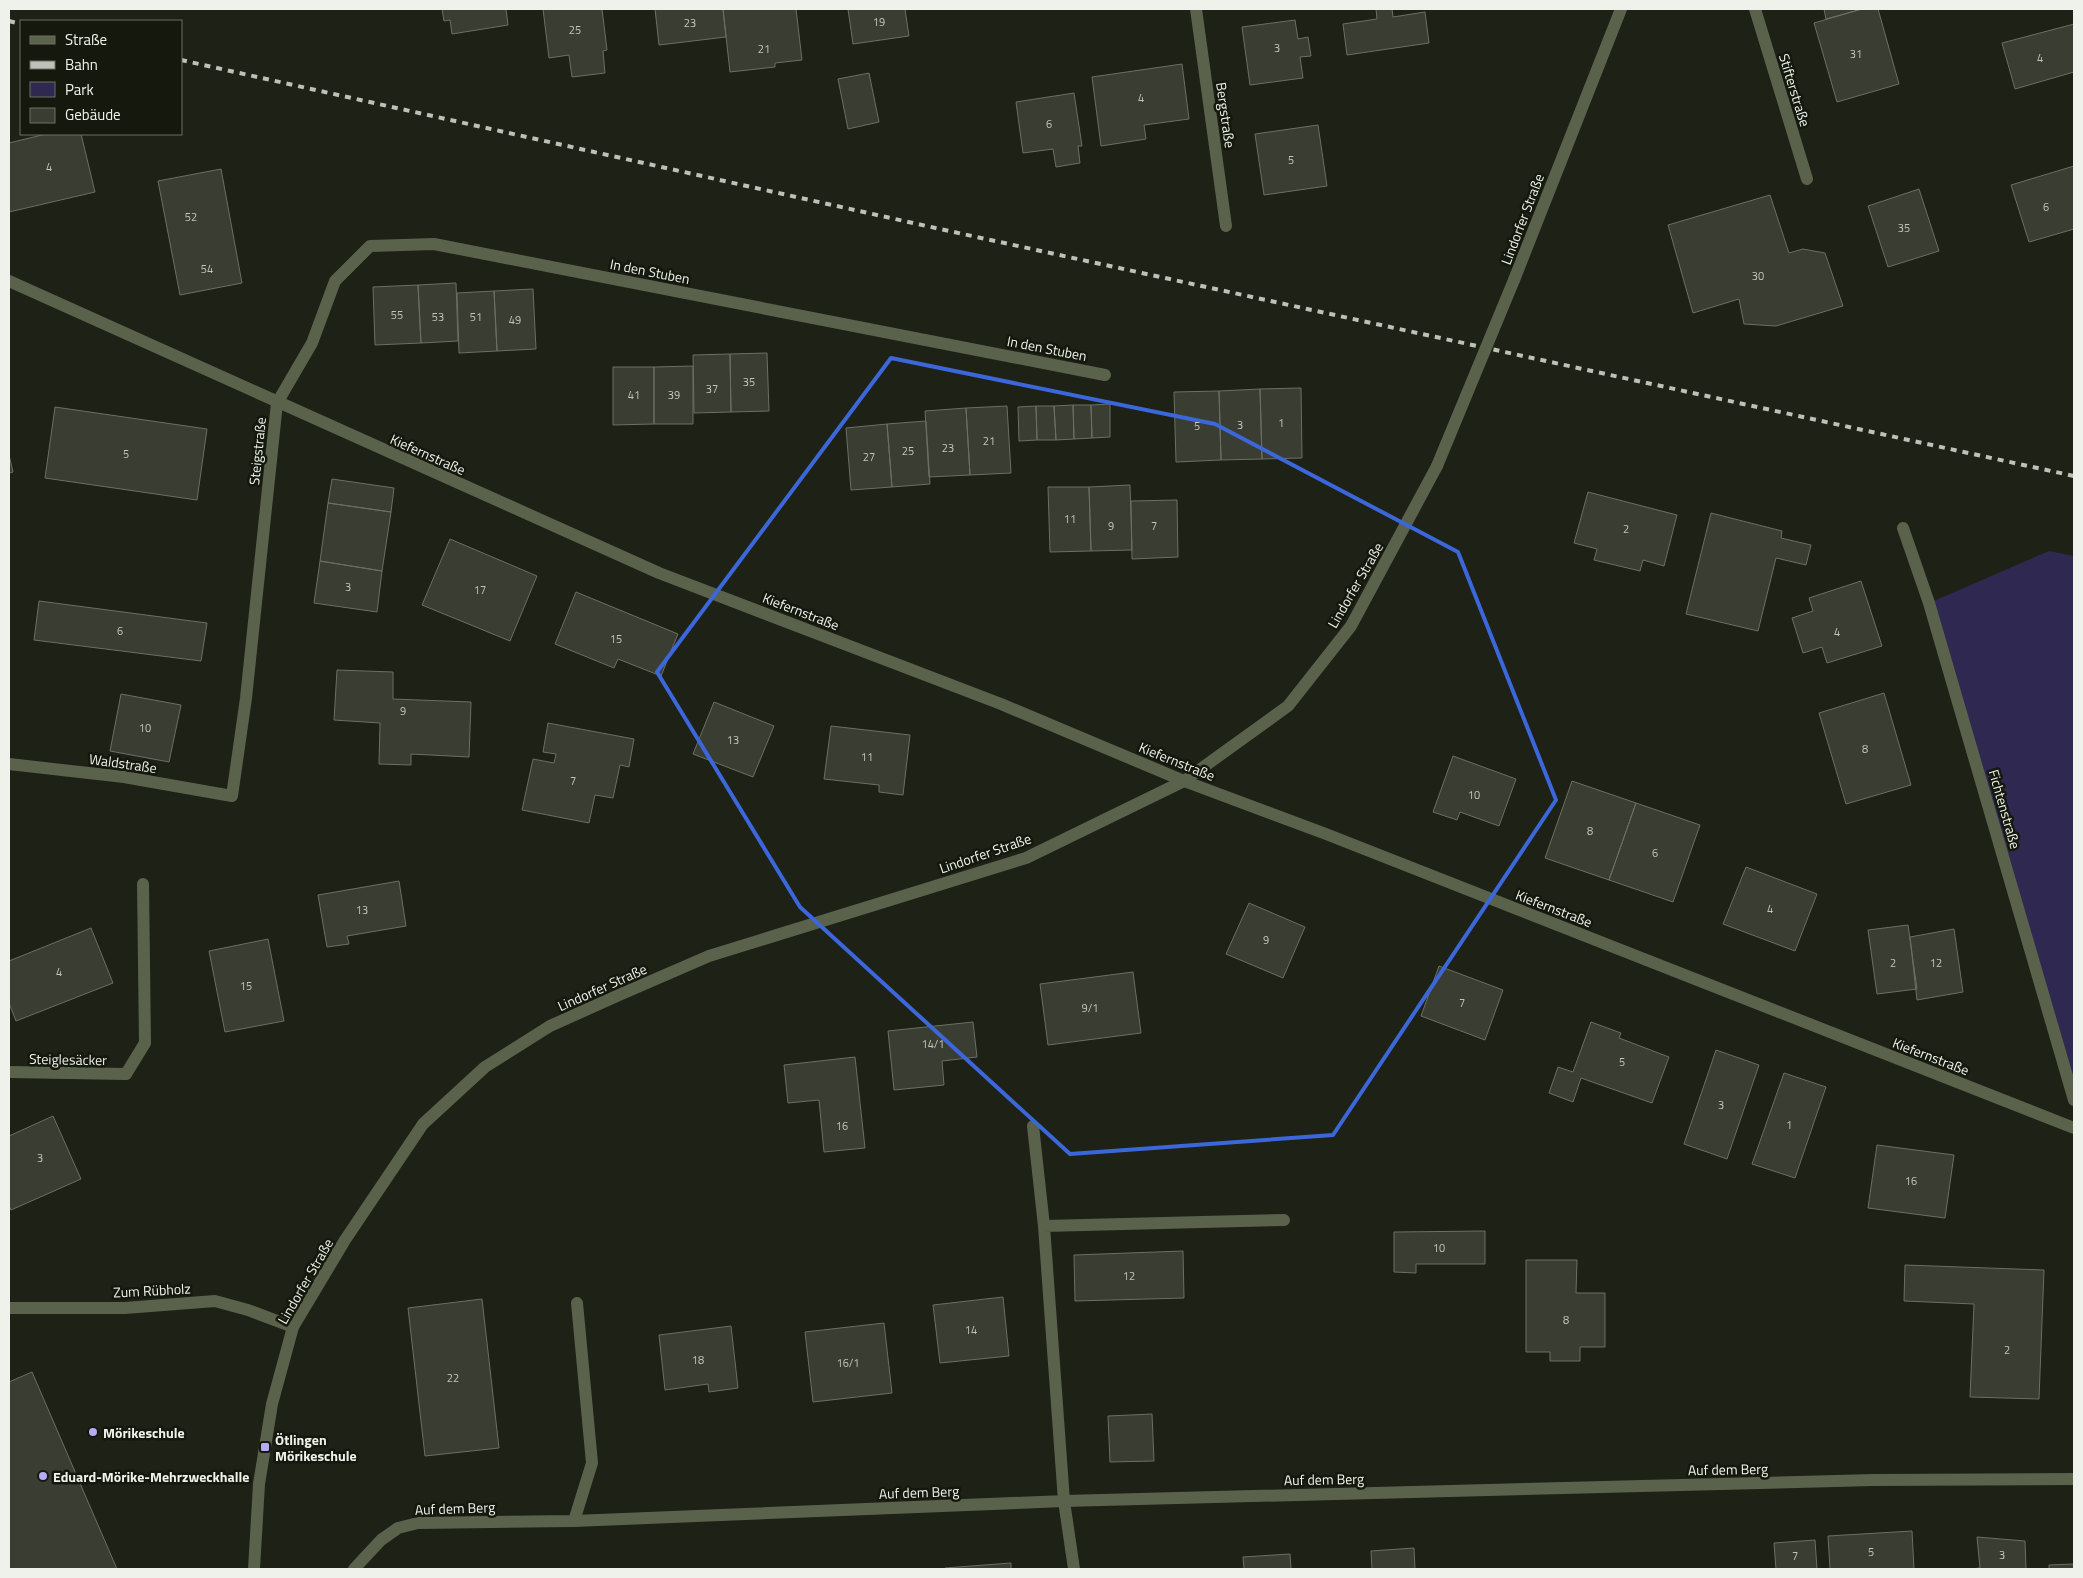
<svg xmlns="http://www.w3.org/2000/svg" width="2083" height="1578" font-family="'Titillium Web',sans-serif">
<rect width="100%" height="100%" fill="#1d2116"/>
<path fill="#2f2850" d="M2049 551 2074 556V1100L1929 603Z"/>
<path fill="#3a3e32" stroke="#6b7063" d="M442 9H506L508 25 452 34 450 20 444 21Z
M543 9H602L607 50 603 51 605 73 572 77 569 55 549 58Z
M655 9H723L726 37 659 45Z
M723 9H796L802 60 775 63V67L730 72Z
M848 9H905L909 36 853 44Z
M1376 9H1392L1393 17 1425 12 1429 43 1347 55 1343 24 1377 19Z
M1824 9H1862L1826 19Z
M1862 9H1878L1899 84 1837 102 1814 23Z
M1295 20 1298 39 1308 37 1311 56 1300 57 1303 78 1250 85 1242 27Z
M2074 24V72L2015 89 2002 43Z
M1182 64 1189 119 1144 125 1146 139 1101 146 1092 77Z
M869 73 879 122 848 129 838 79Z
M1074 93 1082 146H1078L1080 163 1056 167 1053 149 1023 153 1016 102Z
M1318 125 1327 186 1264 195 1255 134Z
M46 134H81L95 192 9 212V143Z
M2074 166V229L2029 242 2011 185Z
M221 169 242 283 180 295 158 181Z
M1919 189 1939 251 1888 267 1868 206Z
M1770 195 1789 253 1803 249 1825 253 1843 306 1776 326 1744 324 1739 299 1693 313 1668 225Z
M456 283 458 341 421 343 418 285Z
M418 285 421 343 375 345 373 287Z
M533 289 536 349 497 351 494 291Z
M494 291 497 351 459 353 457 293Z
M767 353 769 411 731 412 730 354Z
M730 354 731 412 694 413 693 355Z
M693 366V424H654V367Z
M613 367H654V424L613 425Z
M1301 388 1302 458 1262 459 1260 389Z
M1260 389 1262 459 1221 460 1219 391Z
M1219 391 1221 460 1176 462 1174 392Z
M1110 404V437L1092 438 1091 405Z
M1073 405 1074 439 1056 440 1054 406Z
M1073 405H1091L1092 438 1074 439Z
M1007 406 1011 473 970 475 966 408Z
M1036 406 1037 440 1019 441 1018 407Z
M1036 406H1054L1056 440H1037Z
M55 407 207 429 197 500 45 478Z
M966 408 970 475 929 477 925 411Z
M926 421 930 484 892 487 887 424Z
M887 424 892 487 851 490 846 428Z
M9 455 13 472 9 473Z
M332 479 394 488 391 512 328 503Z
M1130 485 1132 550 1091 551 1089 487Z
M1048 487H1089L1091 551 1050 552Z
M1588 492 1677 515 1664 566 1643 560 1640 571 1594 560 1597 549 1574 543Z
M1177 500 1178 557 1132 559 1131 501Z
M328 503 391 512 382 571 320 561Z
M1711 513 1782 531 1781 538 1811 545 1806 565 1776 558 1758 631 1686 614Z
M450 539 537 576 510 641 422 605Z
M320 561 382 571 377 612 314 603Z
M1861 581 1882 646 1827 663 1822 647 1803 653 1792 618 1813 611 1809 598Z
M576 592 678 634 661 676 618 659 614 668 555 644Z
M39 601 207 623 201 661 34 640Z
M337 670 393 672V699L471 702 469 757 411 754V765L379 764 380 723 334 720Z
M1884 693 1911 785 1846 804 1819 713Z
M121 694 181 705 169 762 110 751Z
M714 702 774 726 753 777 693 754Z
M548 723 634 739 629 767 620 765 613 798 595 795 589 823 522 810 533 759 554 763 556 754 543 752Z
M831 726 910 735 903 795 879 792V785L824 779Z
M1453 756 1516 779 1499 826 1460 812 1457 820 1433 812Z
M1572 781 1636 803 1609 880 1545 858Z
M1636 803 1700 825 1673 902 1609 880Z
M1746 867 1817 894 1795 951 1723 924Z
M399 881 406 926 347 936 349 944 327 947 318 895Z
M1249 903 1305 927 1283 978 1226 954Z
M1908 925 1917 989 1877 994 1868 930Z
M91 928 113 983 16 1021 9 1003V961Z
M1954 929 1963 992 1917 1000 1910 937Z
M268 939 284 1021 225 1032 209 951Z
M1439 966 1503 990 1485 1040 1421 1016Z
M1133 972 1141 1033 1048 1045 1040 984Z
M973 1022 977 1057 942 1061 944 1085 894 1090 888 1031Z
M1591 1022 1621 1033 1619 1038 1669 1057 1652 1103 1581 1078 1573 1102 1549 1093 1558 1067 1573 1072Z
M1716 1050 1759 1065 1727 1159 1684 1144Z
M855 1057 865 1148 824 1152 819 1100 788 1103 784 1065Z
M1784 1073 1826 1087 1795 1178 1752 1164Z
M53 1116 81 1179 11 1210 9 1205V1136Z
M1877 1145 1954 1155 1945 1218 1868 1208Z
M1485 1231V1264H1416V1273L1394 1272V1232Z
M1183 1251 1184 1298 1075 1301 1074 1255Z
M1526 1260H1577L1576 1293H1605V1347H1580V1361H1550V1352H1526Z
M1905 1265 2044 1270 2039 1399 1970 1397 1974 1304 1904 1301Z
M1003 1297 1009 1356 940 1363 933 1305Z
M482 1299 499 1448 425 1456 408 1308Z
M884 1323 892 1393 813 1402 805 1332Z
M731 1326 738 1388 709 1392 708 1384 665 1390 659 1335Z
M32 1372 117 1569H9V1382Z
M1152 1414 1154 1461 1110 1462 1108 1416Z
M1912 1531 1914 1569H1830L1828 1536Z
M1977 1537 2025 1541 2026 1569H1970L1980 1568Z
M1815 1540 1817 1569H1776L1774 1543Z
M1414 1548 1415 1569H1372L1371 1551Z
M1290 1554 1291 1569H1244L1243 1557Z
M1011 1563V1569H946L945 1568Z
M2074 1564V1569H2049V1565Z"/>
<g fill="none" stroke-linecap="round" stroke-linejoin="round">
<path stroke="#5a624b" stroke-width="12" d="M126 1074 145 1043 143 884
M1064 1501 1074 1569
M574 1521 592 1463 577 1303"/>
<path stroke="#5a624b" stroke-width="12" d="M1196 9 1226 226
M1755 9 1807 179
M9 281 659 573 1001 704 1184 781 1326 834 2074 1128
M1903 528 1929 603 2074 1100
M9 764 124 777 232 796 246 698 277 403 312 343 335 281 370 246 434 244 1105 375
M9 1072 126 1074
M1033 1126 1044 1226 1064 1501
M1044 1226 1284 1220
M9 1308H125L215 1301 248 1310 293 1327
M354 1569 381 1540 398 1528 418 1523 574 1521 1064 1501 1874 1480 2074 1479"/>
<path stroke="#5a624b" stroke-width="12" d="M1514 280 1621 9
M254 1569 259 1484 272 1404 293 1327 345 1240 423 1124 485 1067 550 1026 619 995 709 956 1026 858 1184 781 1288 706 1351 626 1437 466"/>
<path stroke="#bec1b8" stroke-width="4" stroke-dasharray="6 6" stroke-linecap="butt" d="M9 21 21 24
M181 60 940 229 2074 476"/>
<path stroke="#5a624b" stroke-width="12" d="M1437 466 1514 280"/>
</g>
<path fill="none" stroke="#3c67db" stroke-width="4" stroke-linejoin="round" d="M891 358 1215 424 1458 552 1556 800 1333 1135 1070 1154 800 907 657 672Z"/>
<g fill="#b5acf8" stroke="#14180d" stroke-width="2">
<circle cx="93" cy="1432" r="5"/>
<rect x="260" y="1442" width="10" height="10" rx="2.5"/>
<circle cx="43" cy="1476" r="5"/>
</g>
<g text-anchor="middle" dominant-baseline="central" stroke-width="5" stroke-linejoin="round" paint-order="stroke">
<g font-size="11" fill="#c2c5bc">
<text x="879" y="22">19</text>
<text x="690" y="23">23</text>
<text x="575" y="30">25</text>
<text x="1277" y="48">3</text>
<text x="764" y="49">21</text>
<text x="1856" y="54">31</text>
<text x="2040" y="58">4</text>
<text x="1141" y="98">4</text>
<text x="1049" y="124">6</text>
<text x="1291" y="160">5</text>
<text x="49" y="167">4</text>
<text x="2046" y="207">6</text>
<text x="191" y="217">52</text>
<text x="1904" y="228">35</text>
<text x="207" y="269">54</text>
<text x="1758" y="276">30</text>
<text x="397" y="315">55</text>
<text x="438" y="317">53</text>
<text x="476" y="317">51</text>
<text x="515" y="320">49</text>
<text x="749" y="382">35</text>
<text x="712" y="389">37</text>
<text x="634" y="395">41</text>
<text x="674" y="395">39</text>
<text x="1281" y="423">1</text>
<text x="1240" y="425">3</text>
<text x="1197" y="426">5</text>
<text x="989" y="441">21</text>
<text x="948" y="448">23</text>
<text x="908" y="451">25</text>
<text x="126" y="454">5</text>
<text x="869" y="457">27</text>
<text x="1070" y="519">11</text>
<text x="1111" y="526">9</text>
<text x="1154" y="526">7</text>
<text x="1626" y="529">2</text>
<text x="348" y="587">3</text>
<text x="480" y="590">17</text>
<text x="120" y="631">6</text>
<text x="1837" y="632">4</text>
<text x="616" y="639">15</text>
<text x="403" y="711">9</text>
<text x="145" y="728">10</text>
<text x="733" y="740">13</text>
<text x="1865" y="749">8</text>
<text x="867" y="757">11</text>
<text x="573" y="781">7</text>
<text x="1474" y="795">10</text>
<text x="1590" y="831">8</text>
<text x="1655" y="853">6</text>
<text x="1770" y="909">4</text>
<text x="362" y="910">13</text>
<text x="1266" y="940">9</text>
<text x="1893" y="963">2</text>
<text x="1936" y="963">12</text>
<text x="59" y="972">4</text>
<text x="246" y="986">15</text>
<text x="1462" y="1003">7</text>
<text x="1090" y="1008">9/1</text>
<text x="933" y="1044">14/1</text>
<text x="1622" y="1062">5</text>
<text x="1721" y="1105">3</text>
<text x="1789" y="1125">1</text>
<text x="842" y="1126">16</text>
<text x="40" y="1158">3</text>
<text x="1911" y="1181">16</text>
<text x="1439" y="1248">10</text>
<text x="1129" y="1276">12</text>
<text x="1566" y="1320">8</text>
<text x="971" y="1330">14</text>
<text x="2007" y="1350">2</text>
<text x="698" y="1360">18</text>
<text x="848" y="1363">16/1</text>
<text x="453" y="1378">22</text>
<text x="1871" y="1552">5</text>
<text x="2002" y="1555">3</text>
<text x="1795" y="1556">7</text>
</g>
<g font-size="14" fill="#eff2ea" stroke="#14180d">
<text transform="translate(1795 90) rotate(73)">Stifterstraße</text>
<text transform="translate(1226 115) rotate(82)">Bergstraße</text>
<text transform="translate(1522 219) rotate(-69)">Lindorfer Straße</text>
<text transform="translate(650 271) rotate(11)">In den Stuben</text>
<text transform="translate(1047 348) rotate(11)">In den Stuben</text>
<text transform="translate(257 451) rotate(-84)">Steigstraße</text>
<text transform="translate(428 454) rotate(24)">Kiefernstraße</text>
<text transform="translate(1355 585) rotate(-60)">Lindorfer Straße</text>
<text transform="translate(801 611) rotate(21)">Kiefernstraße</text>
<text transform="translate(1177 761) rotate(22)">Kiefernstraße</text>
<text transform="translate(123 763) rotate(8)">Waldstraße</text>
<text transform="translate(2005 809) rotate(74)">Fichtenstraße</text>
<text transform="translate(985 853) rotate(-19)">Lindorfer Straße</text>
<text transform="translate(1554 908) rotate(21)">Kiefernstraße</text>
<text transform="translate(602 987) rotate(-24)">Lindorfer Straße</text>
<text transform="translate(1931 1056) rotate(21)">Kiefernstraße</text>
<text transform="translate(68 1059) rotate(1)">Steiglesäcker</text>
<text transform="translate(305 1281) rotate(-60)">Lindorfer Straße</text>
<text transform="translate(152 1290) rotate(-3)">Zum Rübholz</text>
<text transform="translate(1728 1469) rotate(-1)">Auf dem Berg</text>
<text transform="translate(1324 1479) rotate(-1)">Auf dem Berg</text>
<text transform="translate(919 1492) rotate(-2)">Auf dem Berg</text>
<text transform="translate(455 1508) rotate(-2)">Auf dem Berg</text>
</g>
<g font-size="14" font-weight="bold" fill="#eff2ea" stroke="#14180d" text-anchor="start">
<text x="103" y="1432">Mörikeschule</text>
<text x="275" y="1439">Ötlingen<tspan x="275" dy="16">Mörikeschule</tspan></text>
<text x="53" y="1476">Eduard-Mörike-Mehrzweckhalle</text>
</g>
</g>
<rect width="2083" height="1578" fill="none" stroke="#eff2ea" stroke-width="20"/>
<rect x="20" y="20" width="162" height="115" fill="#14180d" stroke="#6c6f65"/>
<rect x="30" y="36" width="25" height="8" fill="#5a624b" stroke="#6c6f65"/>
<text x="65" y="45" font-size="15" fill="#eff2ea">Straße</text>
<rect x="30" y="61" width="25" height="8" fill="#bec1b8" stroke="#6c6f65"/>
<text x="65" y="70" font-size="15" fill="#eff2ea">Bahn</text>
<rect x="30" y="82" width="25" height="15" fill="#2f2850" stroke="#6c6f65"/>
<text x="65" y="95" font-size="15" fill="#eff2ea">Park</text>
<rect x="30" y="108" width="25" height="15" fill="#3a3e32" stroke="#6c6f65"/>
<text x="65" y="120" font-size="15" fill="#eff2ea">Gebäude</text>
</svg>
